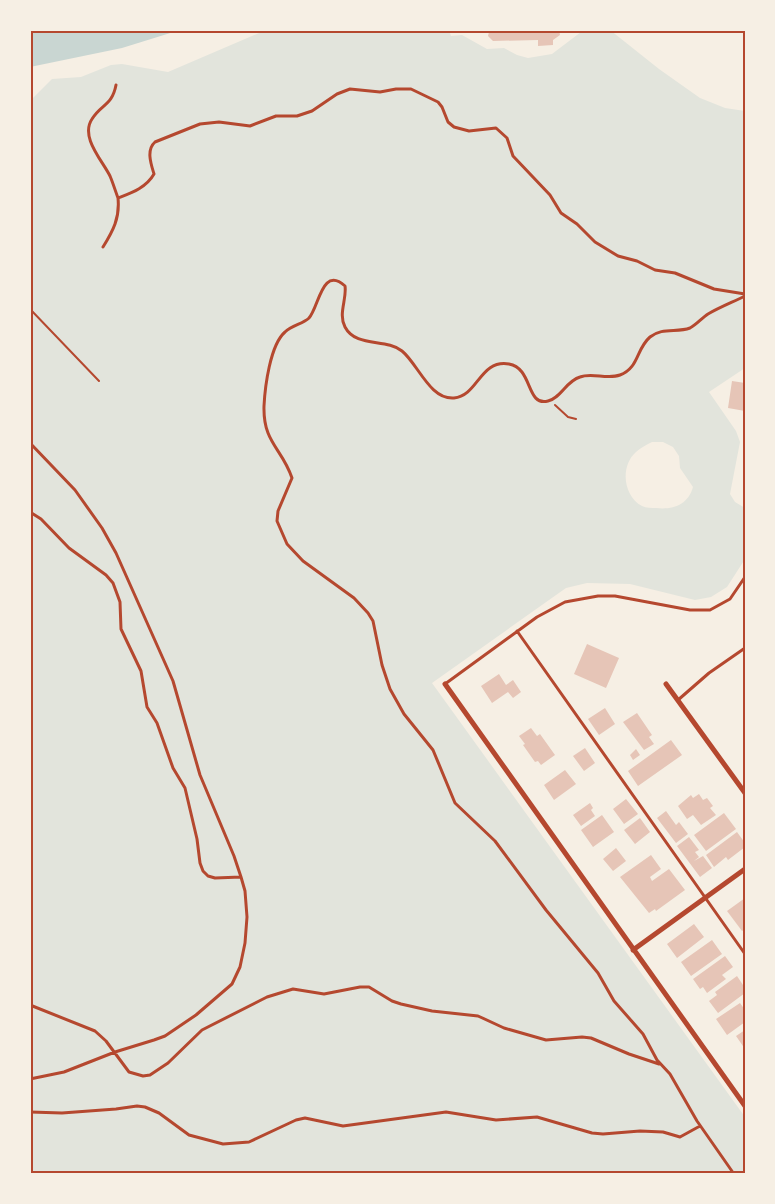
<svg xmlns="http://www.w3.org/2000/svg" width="775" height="1204" font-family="Mulish,sans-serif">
<rect width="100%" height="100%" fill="#f6efe4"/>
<path fill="#e2e4dc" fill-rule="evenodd" d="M266 30H449L451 36 462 35 487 49 504 48 517 55 528 58 552 54 581 32 589 30H610L659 69 700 98 725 108 745 111V368L709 392 736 431 740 442 730 494 735 502 745 508V559L727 587 711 597 695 600 630 584 587 583 566 588 432 683 745 1117V1174H30V101L52 79 81 77 111 65 122 64 168 72ZM652 442H663L673 447 679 456 680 468 693 487C688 505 673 510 656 508 652 508 646 508 642 506 623 496 620 466 636 452 640 448 646 445 652 442Z"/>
<path fill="#c9d6d2" d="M30 30H180L122 48 30 67Z"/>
<path fill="#e6c5b7" d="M559 30 560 35 553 40V45L538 46V40L493 41 488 36 489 32 493 31Z
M732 381 745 383V411L728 408Z
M587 644 619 658 606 688 574 674Z
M499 674 506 685 513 680 521 692 513 698 508 692 492 703 481 686Z
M605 708 615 724 599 735 588 719Z
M637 713 652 735 649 737 654 744 644 750 623 722Z
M531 728 537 736 540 734 555 755 541 765 538 761 535 762 523 745 525 744 519 736Z
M671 740 682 755 638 786 628 771Z
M585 748 595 763 584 771 573 756Z
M636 749 640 755 633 760 630 755Z
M565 770 576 784 554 800 544 785Z
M699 794 703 800 707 798 713 806 710 808 716 815 701 825 693 815 687 819 678 806 691 795 693 798Z
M626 799 638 814 624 824 613 809Z
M590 803 593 808 591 810 595 816 581 826 573 815Z
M666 811 676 825 679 822 688 834 676 843 657 818Z
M724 813 736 829 706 851 694 835Z
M602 815 614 832 593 847 581 830Z
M640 818 650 832 635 844 624 830Z
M737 832 745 843V847L728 860 726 857 714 867 706 855Z
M689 837 699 850 695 852 699 857 694 861 703 856 712 868 700 877 677 846Z
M616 848 626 861 613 871 603 859Z
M651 855 661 869 650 877 652 881 669 869 685 890 656 911 655 909 649 913 620 877Z
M745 898V929L742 931 727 911Z
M694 924 704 937 677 958 667 944Z
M712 940 722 954 691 976 681 962Z
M725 956 733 967 722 975 726 979 707 993 703 987 700 989 693 979Z
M737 976 745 988V993L718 1013 709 1001 717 995 715 992Z
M740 1003 745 1010 743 1011 745 1022 727 1035 716 1019Z
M745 1030V1049L736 1036Z"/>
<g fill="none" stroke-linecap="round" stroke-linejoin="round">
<path stroke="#b5482f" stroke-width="2" d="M30 309 99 381
M555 405 568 417 576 419"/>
<path stroke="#b5482f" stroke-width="3" d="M116 85C112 106 101 104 92 119 80 137 102 160 110 176 113 183 115 190 118 198
M103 247C113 231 120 218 118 198 131 193 146 188 154 174 151 164 146 150 155 142L200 124 219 122 250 126 276 116H297L312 111 337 94 350 89 380 92 396 89H411L438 102 442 107 448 122 454 127 469 131 496 128 507 138 513 156 550 195 561 213 577 224 595 242 618 256 637 261 655 270 675 273 714 289 745 294
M30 443 75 490 102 528 116 553 173 681 200 775 234 856 241 877 245 891 247 917 245 943 240 967 232 984 196 1015 165 1036 154 1040 115 1052 64 1072 30 1079
M30 512 41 519 69 548 106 575 113 583 120 602 121 629 141 671 147 707 157 723 173 768 185 788 197 839 200 863 203 871 208 876 215 878 241 877
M517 631 745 954
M445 684 537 617 565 602 598 596H615L690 610H710L730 599 745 577
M678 700 709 673 745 648
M30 1005 95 1031 106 1041 129 1072 143 1076 150 1075 168 1063 202 1030 267 997 293 989 324 994 360 987H369L392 1001 401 1004 432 1011 478 1016 504 1028 546 1040 582 1037 591 1038 629 1054 659 1064
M30 1112 62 1113 116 1109 137 1106 145 1107 159 1113 189 1135 223 1144 249 1142 296 1120 305 1118 343 1126 446 1112 496 1120 537 1117 592 1133 603 1134 640 1131 663 1132 680 1137 700 1126
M734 1174 697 1121 670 1074 657 1060 643 1034 614 1001 598 973 546 910 495 841 455 803 433 750 404 714 390 689 382 665 373 621 368 613 354 598 303 561 287 544 277 521 278 511 292 478C282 448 263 443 264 406 265 387 270 345 285 332 292 325 303 324 309 318 319 307 322 265 345 286 347 299 338 314 345 327 356 348 386 338 402 351 418 364 430 400 454 398 478 396 480 359 509 364 533 368 526 407 548 401 561 398 566 381 580 377 592 372 607 380 620 375 639 368 636 349 650 337 662 327 677 333 690 328 696 325 702 318 708 314 720 307 733 302 745 296"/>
<path stroke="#b5482f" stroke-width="5" d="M445 684 745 1106
M666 684 745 793
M633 950 745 869"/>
</g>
<rect width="775" height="1204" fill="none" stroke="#f6efe4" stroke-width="63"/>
<rect x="32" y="32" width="712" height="1140" fill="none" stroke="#b5482f" stroke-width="2"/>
</svg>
